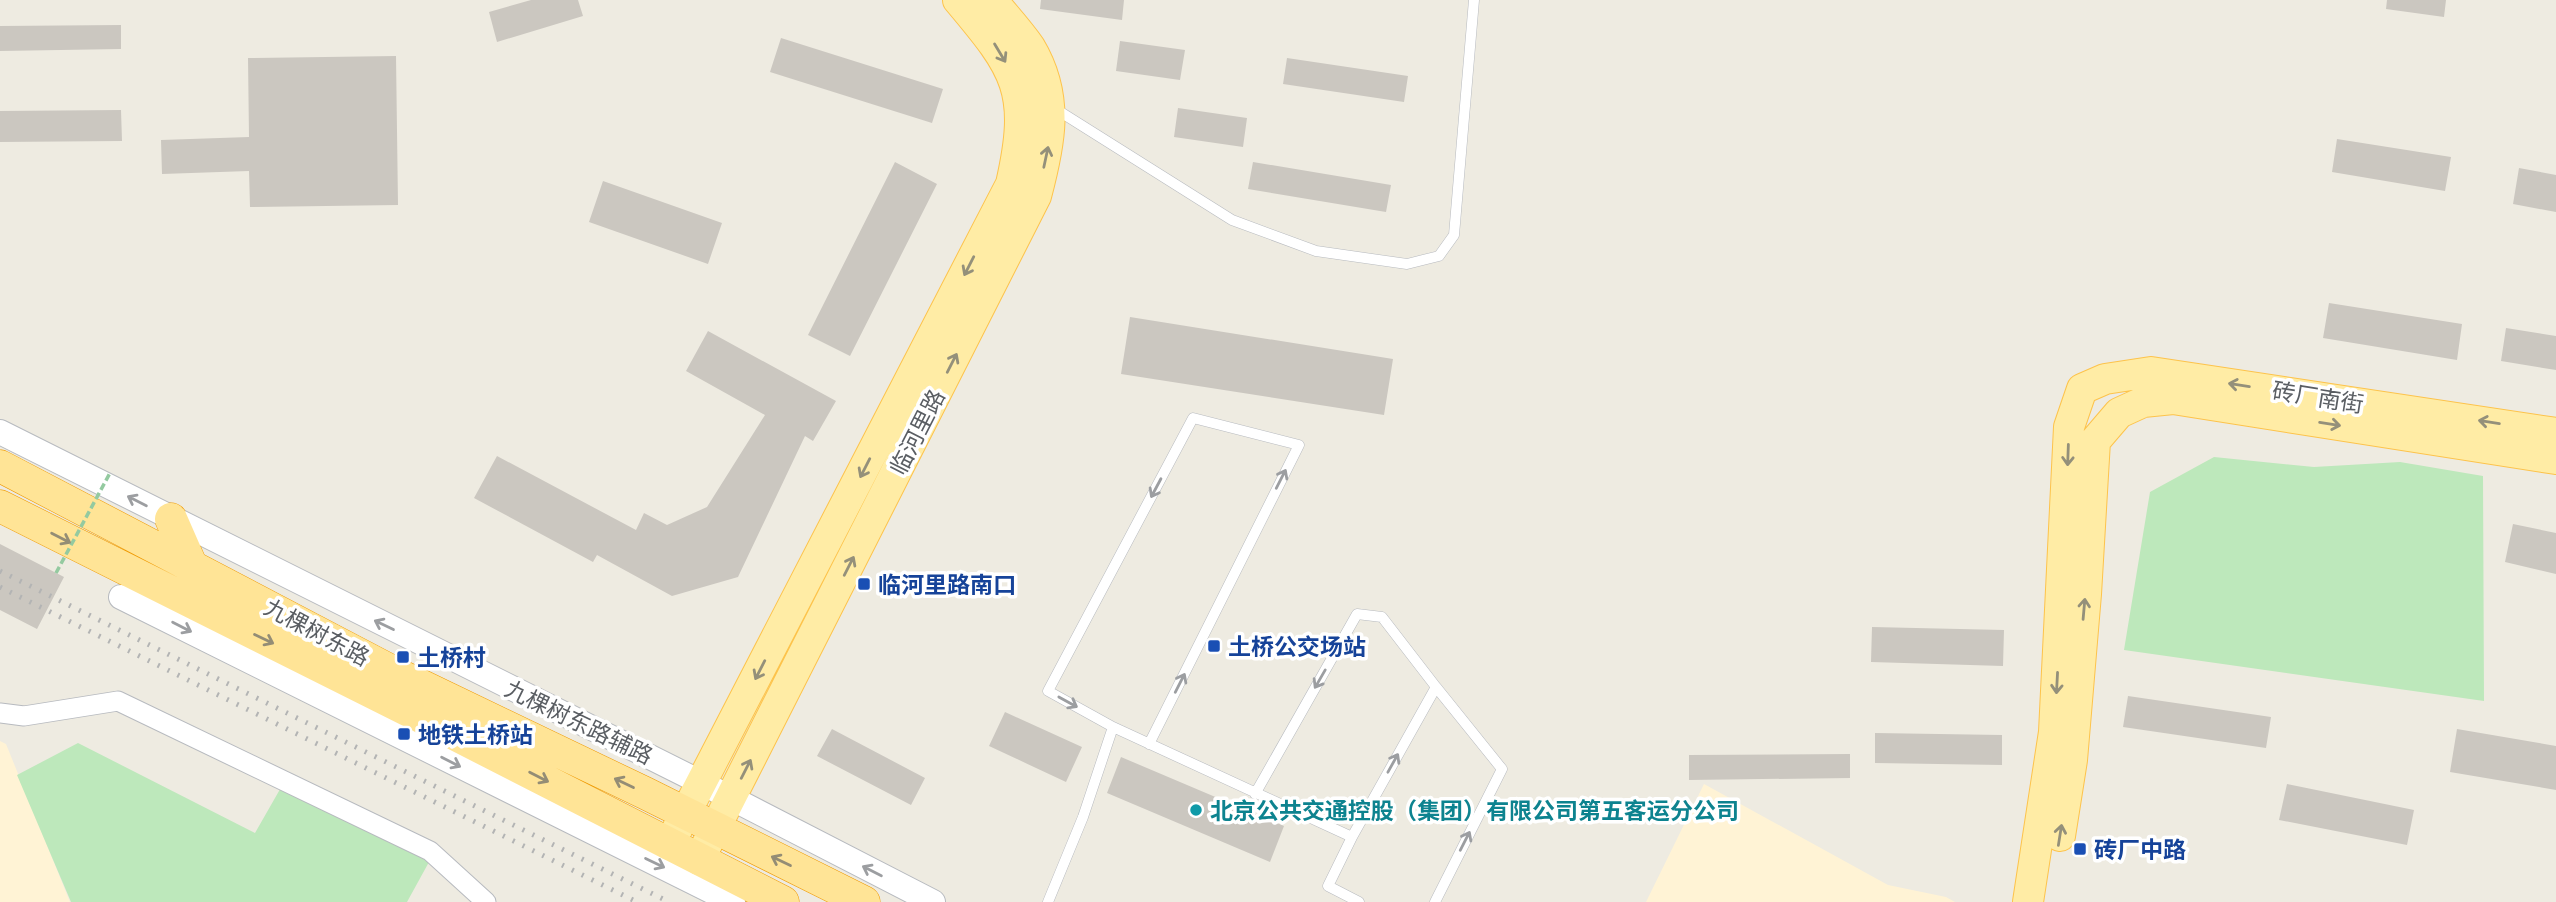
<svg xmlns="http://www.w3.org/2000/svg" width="2556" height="902" font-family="'Archivo Narrow','Noto Sans SC',sans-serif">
<rect width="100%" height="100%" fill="#eeebe1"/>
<path fill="#fff3d5" d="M0 741 6 744 70 902H0Z
M1704 784 1888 885 1946 897 1955 902H1646Z"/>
<path fill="#bde8bb" d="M2214 457 2314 467 2400 462 2483 476 2484 701 2124 650 2150 492Z
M78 743 255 833 283 784 429 862 407 902H71L17 775Z"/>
<path fill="#cbc7c0" d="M531 0H578L583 16 497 42 489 12Z
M1041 0H1124L1122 20 1040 9Z
M2387 0H2446L2444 17 2386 9Z
M121 25V49L0 51V26Z
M781 38 943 89 932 123 770 72Z
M1120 41 1185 50 1180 80 1116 71Z
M396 56 398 205 250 207 249 171 162 174 161 140 249 137 248 58Z
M1287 58 1408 76 1404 102 1283 84Z
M1178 108 1247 118 1243 147 1174 137Z
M121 110 122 141 0 142V111Z
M2337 139 2451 157 2445 191 2332 172Z
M895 162 937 184 850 356 808 335Z
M1253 162 1391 185 1386 212 1248 189Z
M2519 168 2556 175V212L2513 204Z
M603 181 722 223 708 264 589 222Z
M2329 303 2462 324 2457 360 2323 338Z
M1130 317 1393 359 1384 415 1121 374Z
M2506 328 2556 336V370L2501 361Z
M708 331 836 401 813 441 805 436 738 577 672 596 597 555 593 562 474 498 497 456 636 530 644 513 667 525 707 507 765 415 686 371Z
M2513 524 2556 533V574L2505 562Z
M0 544 64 577 37 629 0 610Z
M1872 627 2004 630 2003 666 1871 662Z
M2128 696 2271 717 2266 748 2123 727Z
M1005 712 1082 747 1066 782 989 746Z
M832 729 925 778 911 805 817 756Z
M2457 729 2556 746V790L2450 772Z
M1875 733 2002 735V765L1875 763Z
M1850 754V778L1689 780V755Z
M1121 757 1284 826 1270 862 1107 793Z
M2287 784 2414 810 2407 845 2279 820Z"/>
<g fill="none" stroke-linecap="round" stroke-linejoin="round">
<g stroke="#b7babf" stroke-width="11">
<path id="service" d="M1054 108 1232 220 1316 251 1407 264 1439 256 1454 235 1474 0
M1113 727 1048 691 1193 418 1299 445 1149 744
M1352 837 1328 886 1359 902
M1048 902 1083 817 1113 727 1352 837 1436 687 1382 617 1357 614 1255 794
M1435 902 1502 769 1436 687"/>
</g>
<g stroke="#b7babf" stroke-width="21">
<path id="minor" d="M0 713 24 716 118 701 430 851 486 902"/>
</g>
<g stroke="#b7babf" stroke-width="26">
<path id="tertiary" d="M0 432 702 783 933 902
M121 597 733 902"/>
</g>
<g stroke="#fdc34b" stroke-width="32">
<path id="primary" d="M2060 836 2072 760 2086 594 2095 441 2119 413 2143 402 2173 399 2556 459
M669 845 1011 184C1032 91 1017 70 958 0
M699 860 1036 196C1050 144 1060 97 1030 47 1019 31 1004 15 992 0
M2028 902 2054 732 2069 427 2082 389 2105 379 2151 372 2556 433"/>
</g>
<g stroke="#ef9900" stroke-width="33">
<path id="trunk" d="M0 466 397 674 645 793 864 902
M0 506 413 713 783 902
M171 519 192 567"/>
</g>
<use href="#service" stroke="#fff" stroke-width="10"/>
<use href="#minor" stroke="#fff" stroke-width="19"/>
<use href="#tertiary" stroke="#fff" stroke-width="24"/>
<use href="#primary" stroke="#ffeca5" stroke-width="30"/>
<use href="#trunk" stroke="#ffe496" stroke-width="32"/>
<path stroke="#b3b4b4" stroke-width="5" stroke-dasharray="2 9" stroke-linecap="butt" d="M0 571 669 902
M0 587 637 902"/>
<path stroke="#94caa0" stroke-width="3.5" stroke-dasharray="7 3.5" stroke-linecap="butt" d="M56 573 110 473"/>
</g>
<defs><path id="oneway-shaft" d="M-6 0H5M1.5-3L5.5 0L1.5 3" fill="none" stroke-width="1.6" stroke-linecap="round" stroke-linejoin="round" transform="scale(1.75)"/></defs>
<g stroke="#94907a">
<use href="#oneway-shaft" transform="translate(1000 53) rotate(59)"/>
<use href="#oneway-shaft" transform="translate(1046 157) rotate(-78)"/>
<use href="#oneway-shaft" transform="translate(969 266) rotate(117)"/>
<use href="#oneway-shaft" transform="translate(952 363) rotate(-63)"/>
<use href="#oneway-shaft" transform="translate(2239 385) rotate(-171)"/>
<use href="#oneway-shaft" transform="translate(2489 422) rotate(-171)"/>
<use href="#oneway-shaft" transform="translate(2330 424) rotate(9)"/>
<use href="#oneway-shaft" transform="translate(2068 455) rotate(92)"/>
<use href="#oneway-shaft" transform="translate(865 468) rotate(117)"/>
<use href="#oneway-shaft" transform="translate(849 566) rotate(-63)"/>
<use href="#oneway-shaft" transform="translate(2084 609) rotate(-85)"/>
<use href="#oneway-shaft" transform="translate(760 670) rotate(117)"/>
<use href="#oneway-shaft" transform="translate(2057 683) rotate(93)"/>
<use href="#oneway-shaft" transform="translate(746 769) rotate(-63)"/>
<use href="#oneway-shaft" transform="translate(2060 835) rotate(-81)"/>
</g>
<g stroke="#9c9ea1">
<use href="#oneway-shaft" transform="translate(1281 479) rotate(-63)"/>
<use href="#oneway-shaft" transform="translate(1156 488) rotate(118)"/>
<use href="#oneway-shaft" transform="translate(137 501) rotate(-153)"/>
<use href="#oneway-shaft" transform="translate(384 625) rotate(-154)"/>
<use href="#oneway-shaft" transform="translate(182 627) rotate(27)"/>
<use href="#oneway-shaft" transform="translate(1320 679) rotate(120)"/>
<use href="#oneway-shaft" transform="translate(1180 683) rotate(-63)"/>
<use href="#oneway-shaft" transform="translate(1068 702) rotate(29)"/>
<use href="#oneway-shaft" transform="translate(451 762) rotate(27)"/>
<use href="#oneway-shaft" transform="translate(1393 763) rotate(-61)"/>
<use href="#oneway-shaft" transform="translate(1465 841) rotate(-63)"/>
<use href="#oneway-shaft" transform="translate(655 863) rotate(26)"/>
<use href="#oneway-shaft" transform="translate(872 871) rotate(-153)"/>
</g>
<g stroke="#948d75">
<use href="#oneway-shaft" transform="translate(61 538) rotate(27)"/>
<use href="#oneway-shaft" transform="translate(264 639) rotate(26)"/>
<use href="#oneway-shaft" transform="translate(539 777) rotate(27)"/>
<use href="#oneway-shaft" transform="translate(624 783) rotate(-154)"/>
<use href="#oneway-shaft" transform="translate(781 861) rotate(-154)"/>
</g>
<g fill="#1a4fb4" stroke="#fff" stroke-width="2.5">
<rect x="857" y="577" width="14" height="14" rx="3.5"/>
<rect x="1207" y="639" width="14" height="14" rx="3.5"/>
<rect x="396" y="650" width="14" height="14" rx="3.5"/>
<rect x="397" y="727" width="14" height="14" rx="3.5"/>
<rect x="2073" y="842" width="14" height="14" rx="3.5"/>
</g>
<circle fill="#0f9aa8" stroke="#fff" stroke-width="2.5" cx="1196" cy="810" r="7"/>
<g text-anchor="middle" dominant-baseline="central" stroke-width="7" stroke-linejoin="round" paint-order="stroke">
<g font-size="23" fill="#5a5e63" stroke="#fff">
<text transform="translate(2318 397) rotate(9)">砖厂南街</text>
<text transform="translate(917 432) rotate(-63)">临河里路</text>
<text transform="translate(317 632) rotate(28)">九棵树东路</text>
<text transform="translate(579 722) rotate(26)">九棵树东路辅路</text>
</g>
<g font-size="23" font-weight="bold" fill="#164399" stroke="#fff" text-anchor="start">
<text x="878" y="584">临河里路南口</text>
<text x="1228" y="646">土桥公交场站</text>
<text x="417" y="657">土桥村</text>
<text x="418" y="734">地铁土桥站</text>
<text x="2094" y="849">砖厂中路</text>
</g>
<g font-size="23" font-weight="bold" fill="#0d838f" stroke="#fff" text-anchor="start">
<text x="1210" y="810">北京公共交通控股（集团）有限公司第五客运分公司</text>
</g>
</g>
</svg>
